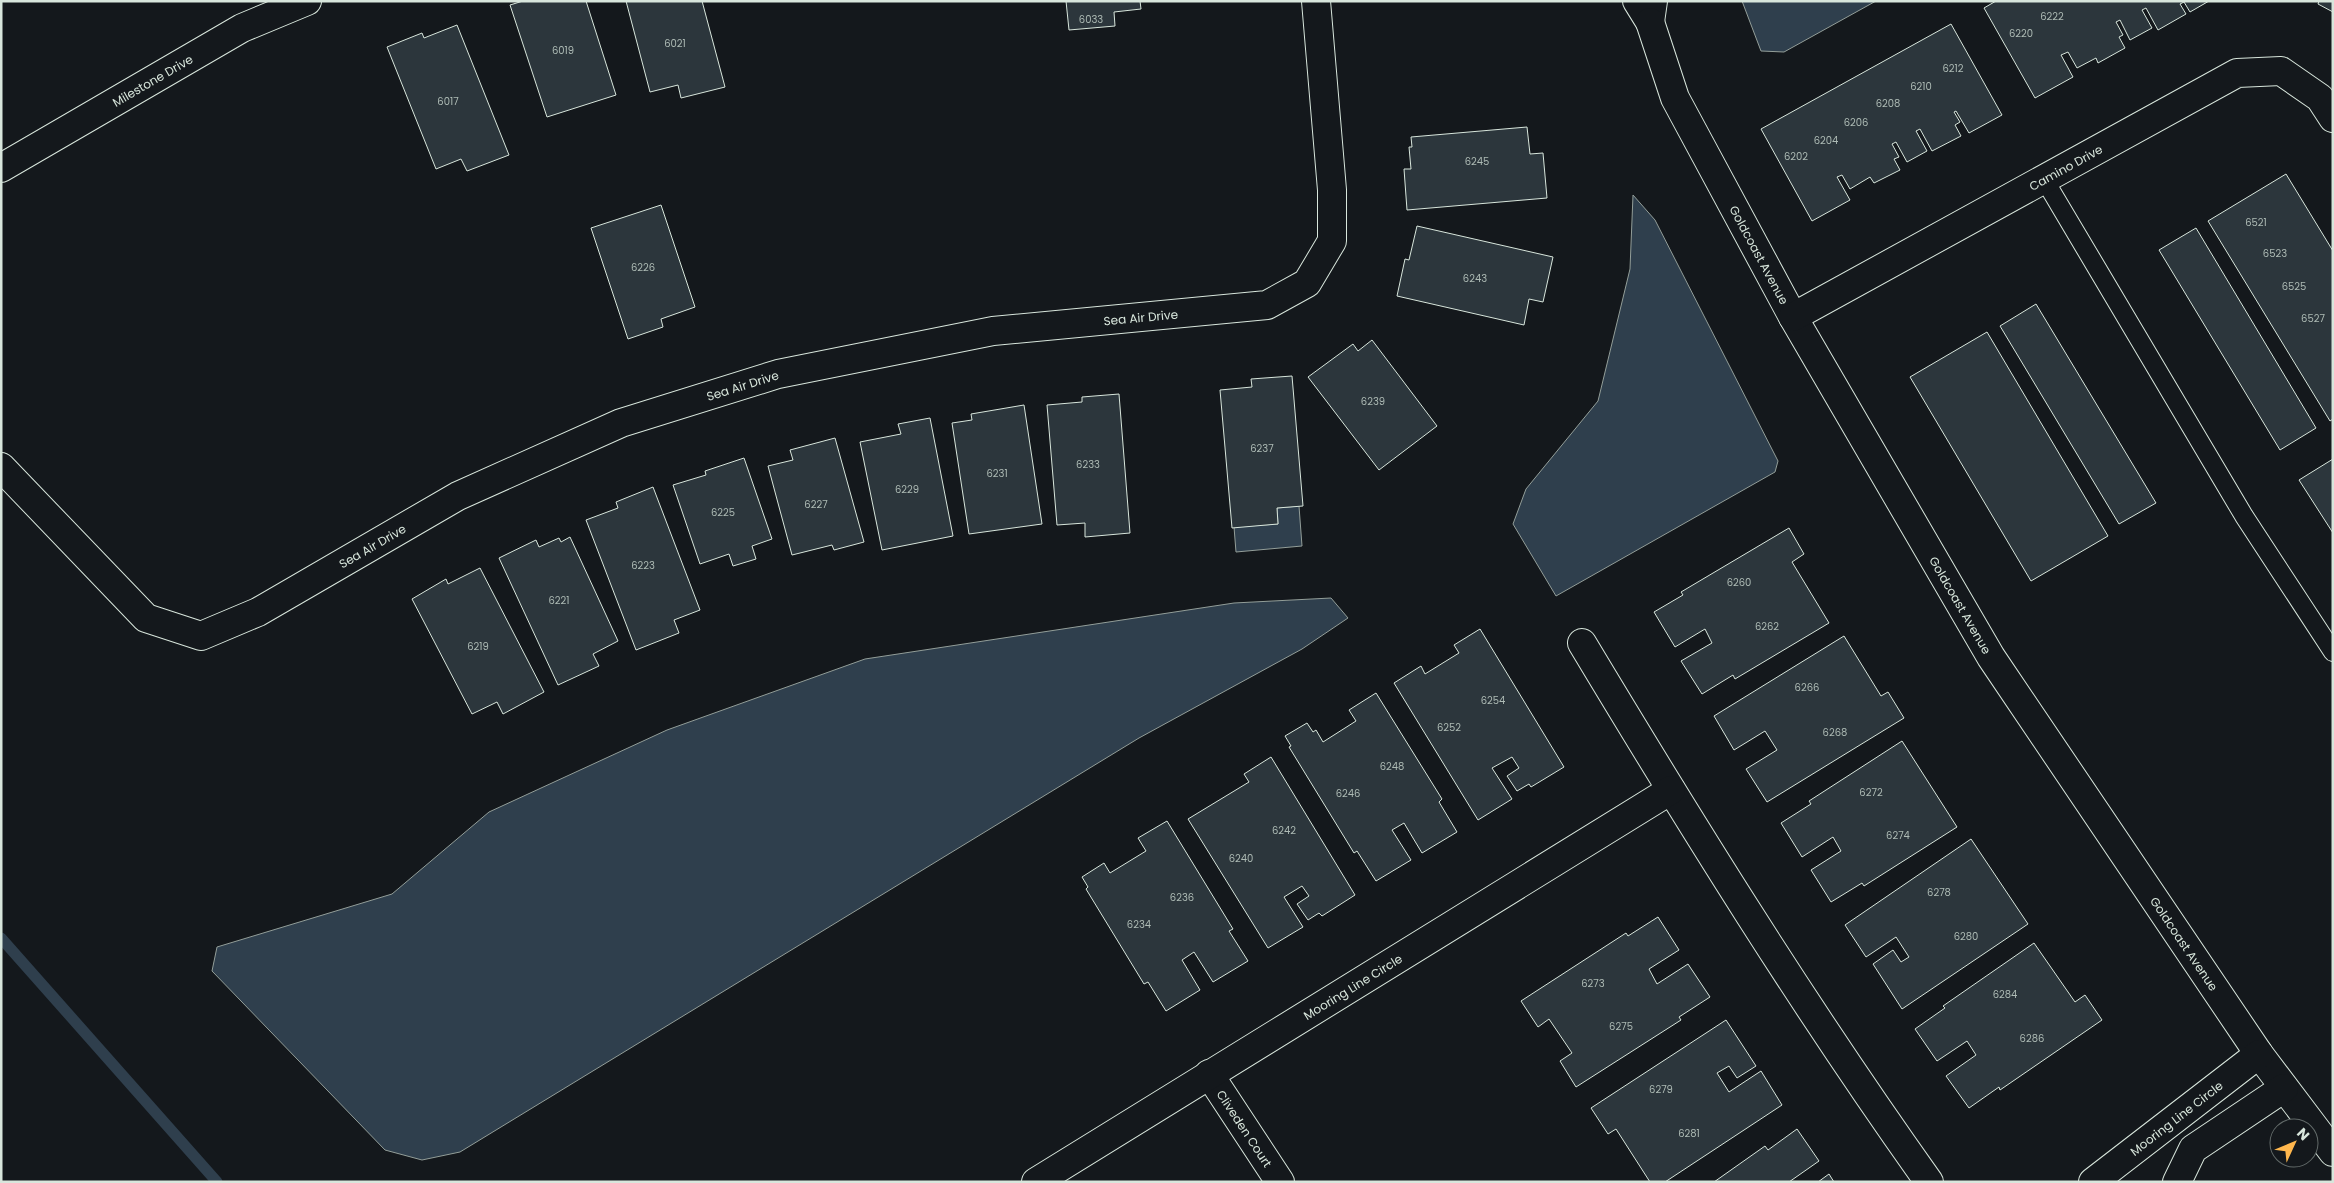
<svg xmlns="http://www.w3.org/2000/svg" width="2334" height="1183" font-family="Poppins,sans-serif">
<rect width="100%" height="100%" fill="#14181c"/>
<path fill="#2f3f4d" stroke="#939e99" d="M1742 1H1876L1784 52 1761 51Z
M1633 195 1655 220 1778 461 1775 472 1556 596 1513 524 1526 489 1598 401 1630 269Z
M1299 506 1302 546 1236 552 1234 527 1278 524 1277 508Z
M1331 598 1348 618 1302 649 1139 738 460 1152 422 1160 385 1150 212 971 217 947 392 894 489 812 667 730 865 659 1234 603Z"/>
<g fill="none" stroke-linecap="round" stroke-linejoin="round">
<path stroke="#2f3f4d" stroke-width="11" d="M1 938 217 1182"/>
</g>
<path fill="#2c363c" stroke="#d8e6dc" d="M523 1H586L616 95 547 117 510 5Z
M626 1H702L725 87 681 98 678 85 650 92Z
M1066 1H1140L1141 9 1114 12 1115 26 1069 30Z
M1996 1H2209L2190 12 2184 2 2180 4 2186 14 2158 30 2146 8 2142 10 2152 28 2130 40 2120 20 2116 22 2123 35 2119 37 2125 48 2098 63 2096 58 2077 68 2068 52 2061 55 2073 77 2035 98 1984 8Z
M2319 1H2333V12L2318 4Z
M1951 24 2002 115 1969 133 1956 111 1954 112 1960 122 1955 125 1961 136 1932 151 1920 129 1916 131 1927 151 1907 162 1896 142 1892 144 1899 157 1894 159 1900 170 1874 183 1870 177 1850 189 1842 175 1837 177 1850 200 1812 221 1761 129Z
M457 25 509 155 467 171 461 159 436 169 387 47 422 33 424 38Z
M1527 127 1530 154 1543 153 1547 198 1407 210 1404 169H1411L1409 147H1412L1411 137Z
M2286 174 2333 251V419L2330 421 2208 221Z
M661 205 695 307 661 319 663 327 628 339 591 228Z
M1417 226 1553 257 1543 302 1529 299 1524 325 1397 296 1405 259 1409 260Z
M2196 228 2316 428 2280 450 2159 250Z
M2036 304 2156 503 2119 524 2000 326Z
M1987 332 2108 536 2031 581 1910 377Z
M1372 340 1437 426 1379 470 1308 377 1353 344 1358 351Z
M1292 376 1303 506 1277 508 1278 524 1232 528 1220 390 1252 387 1251 379Z
M1119 394 1130 533 1085 537V523L1057 525 1047 405 1082 402V397Z
M1024 405 1042 524 969 534 952 423 972 420 971 414Z
M930 418 953 536 882 550 860 442 901 434 898 424Z
M835 438 864 542 834 550 832 545 792 555 768 466 793 460 790 450Z
M744 458 772 539 752 546 756 559 733 566 729 554 700 564 673 485 706 475 705 471Z
M2333 459V533L2299 480Z
M653 487 700 610 674 620 679 633 636 650 586 520 618 508 616 502Z
M1789 528 1804 554 1792 562 1829 623 1735 679 1733 675 1702 694 1681 661 1712 643 1705 629 1675 647 1654 612 1683 595 1681 592Z
M570 537 618 641 593 654 599 666 558 685 499 558 536 540 539 547 559 538 561 542Z
M480 568 544 692 503 714 497 702 472 714 412 599 446 579 448 584Z
M1480 629 1564 767 1531 787 1529 784 1517 791 1507 776 1519 768 1512 757 1492 768 1512 799 1478 820 1394 683 1421 666 1425 674 1459 653 1454 645Z
M1844 636 1881 696 1888 692 1904 718 1767 802 1746 769 1777 750 1765 731 1734 750 1714 716Z
M1376 693 1442 799 1439 802 1457 832 1422 853 1404 823 1392 830 1411 860 1376 881 1357 851 1354 853 1289 747 1291 746 1285 736 1307 723 1313 732 1316 730 1323 742 1356 721 1349 710Z
M1902 741 1957 827 1864 886 1862 883 1831 902 1811 870 1841 851 1833 837 1802 857 1781 823 1811 804 1809 801Z
M1271 757 1355 895 1322 916 1319 913 1308 920 1297 904 1309 896 1302 886 1284 897 1303 927 1268 948 1188 819 1249 782 1244 774Z
M1167 821 1233 929 1229 931 1248 961 1213 982 1194 952 1182 960 1200 990 1166 1011 1148 982 1144 984 1086 889 1088 887 1082 877 1104 863 1110 873 1146 851 1138 838Z
M1971 839 2028 924 1902 1009 1873 964 1893 950 1901 962 1909 957 1896 937 1866 957 1845 925Z
M1658 917 1679 950 1649 969 1657 984 1688 964 1710 997 1679 1017 1681 1020 1576 1087 1560 1061 1572 1053 1549 1019 1538 1027 1521 1001 1626 933 1628 936Z
M2034 943 2075 1002 2085 995 2102 1020 2000 1090 1999 1087 1969 1108 1946 1076 1976 1055 1967 1041 1937 1061 1915 1029 1945 1008 1943 1006Z
M1726 1020 1756 1066 1737 1078 1729 1066 1717 1073 1729 1092 1761 1071 1782 1105 1665 1182H1650L1616 1129 1608 1134 1591 1108Z
M1797 1129 1819 1161 1789 1182H1714L1765 1146 1768 1150Z
M1829 1174 1834 1182H1818Z"/>
<g fill="none" stroke-linecap="round" stroke-linejoin="round">
<g stroke="#d8e6dc" stroke-width="20">
<path id="service" d="M2044 179 2244 516 2333 652"/>
</g>
<g stroke="#d8e6dc" stroke-width="30">
<g id="minor">
<path d="M1637 1 1650 22 1653 1"/>
<path id="s1" d="M1650 22 1675 98 1793 317 1991 657 2259 1054 2333 1152"/>
<path id="s2" d="M1 168 242 28 307 1"/>
<path id="s3" d="M1793 317 2237 73 2281 71 2320 98 2333 118"/>
<path id="s4" d="M1 467 146 618 201 636 258 612 458 496 621 423 778 374 993 331 1267 305 1307 283 1332 241V190L1316 1"/>
<path d="M1582 643C1692 826 1805 1008 1929 1182"/>
<path id="s5" d="M1209 1074 1280 1182"/>
<path id="s6" d="M1036 1182 1671 790"/>
<path id="s7" d="M2093 1182 2259 1054"/>
<path d="M2177 1182 2193 1149 2284 1088"/>
</g>
</g>
<use href="#service" stroke="#14181c" stroke-width="18"/>
<use href="#minor" stroke="#14181c" stroke-width="28"/>
</g>
<g text-anchor="middle" dominant-baseline="central" stroke-width="4" stroke-linejoin="round" paint-order="stroke">
<g font-size="10" fill="#adbab4">
<text x="2052" y="16">6222</text>
<text x="1091" y="19">6033</text>
<text x="2021" y="33">6220</text>
<text x="675" y="43">6021</text>
<text x="563" y="50">6019</text>
<text x="1953" y="68">6212</text>
<text x="1921" y="86">6210</text>
<text x="448" y="101">6017</text>
<text x="1888" y="103">6208</text>
<text x="1856" y="122">6206</text>
<text x="1826" y="140">6204</text>
<text x="1796" y="156">6202</text>
<text x="1477" y="161">6245</text>
<text x="2256" y="222">6521</text>
<text x="2275" y="253">6523</text>
<text x="643" y="267">6226</text>
<text x="1475" y="278">6243</text>
<text x="2294" y="286">6525</text>
<text x="2313" y="318">6527</text>
<text x="1373" y="401">6239</text>
<text x="1262" y="448">6237</text>
<text x="1088" y="464">6233</text>
<text x="997" y="473">6231</text>
<text x="907" y="489">6229</text>
<text x="816" y="504">6227</text>
<text x="723" y="512">6225</text>
<text x="643" y="565">6223</text>
<text x="1739" y="582">6260</text>
<text x="559" y="600">6221</text>
<text x="1767" y="626">6262</text>
<text x="478" y="646">6219</text>
<text x="1807" y="687">6266</text>
<text x="1493" y="700">6254</text>
<text x="1449" y="727">6252</text>
<text x="1835" y="732">6268</text>
<text x="1392" y="766">6248</text>
<text x="1871" y="792">6272</text>
<text x="1348" y="793">6246</text>
<text x="1284" y="830">6242</text>
<text x="1898" y="835">6274</text>
<text x="1241" y="858">6240</text>
<text x="1939" y="892">6278</text>
<text x="1182" y="897">6236</text>
<text x="1139" y="924">6234</text>
<text x="1966" y="936">6280</text>
<text x="1593" y="983">6273</text>
<text x="2005" y="994">6284</text>
<text x="1621" y="1026">6275</text>
<text x="2032" y="1038">6286</text>
<text x="1661" y="1089">6279</text>
<text x="1689" y="1133">6281</text>
</g>
<g font-size="12" fill="#d8e6dc" stroke="#14181c">
<text stroke="none"><textPath href="#s2" startOffset="175">Milestone Drive</textPath></text>
<text stroke="none"><textPath href="#s3" startOffset="311">Camino Drive</textPath></text>
<text stroke="none"><textPath href="#s1" startOffset="258">Goldcoast Avenue</textPath></text>
<text stroke="none"><textPath href="#s4" startOffset="1271">Sea Air Drive</textPath></text>
<text stroke="none"><textPath href="#s4" startOffset="866">Sea Air Drive</textPath></text>
<text stroke="none"><textPath href="#s4" startOffset="461">Sea Air Drive</textPath></text>
<text stroke="none"><textPath href="#s1" startOffset="662">Goldcoast Avenue</textPath></text>
<text stroke="none"><textPath href="#s1" startOffset="1068">Goldcoast Avenue</textPath></text>
<text stroke="none"><textPath href="#s6" startOffset="372">Mooring Line Circle</textPath></text>
<text stroke="none"><textPath href="#s7" startOffset="105">Mooring Line Circle</textPath></text>
<text stroke="none"><textPath href="#s5" startOffset="65">Cliveden Court</textPath></text>
</g>
</g>
<rect width="2334" height="1183" fill="none" stroke="#d8e6dc" stroke-width="5"/>
<g transform="translate(2294 1143) rotate(46)"><circle r="24" fill="#14181c" stroke="#626a69"/>
<path d="M0-4L9 19L0 12L-9 19Z" fill="#ffb74d"/>
<text y="-8" font-size="14" font-weight="bold" text-anchor="middle" fill="#d8e6dc">N</text>
</g>
</svg>
